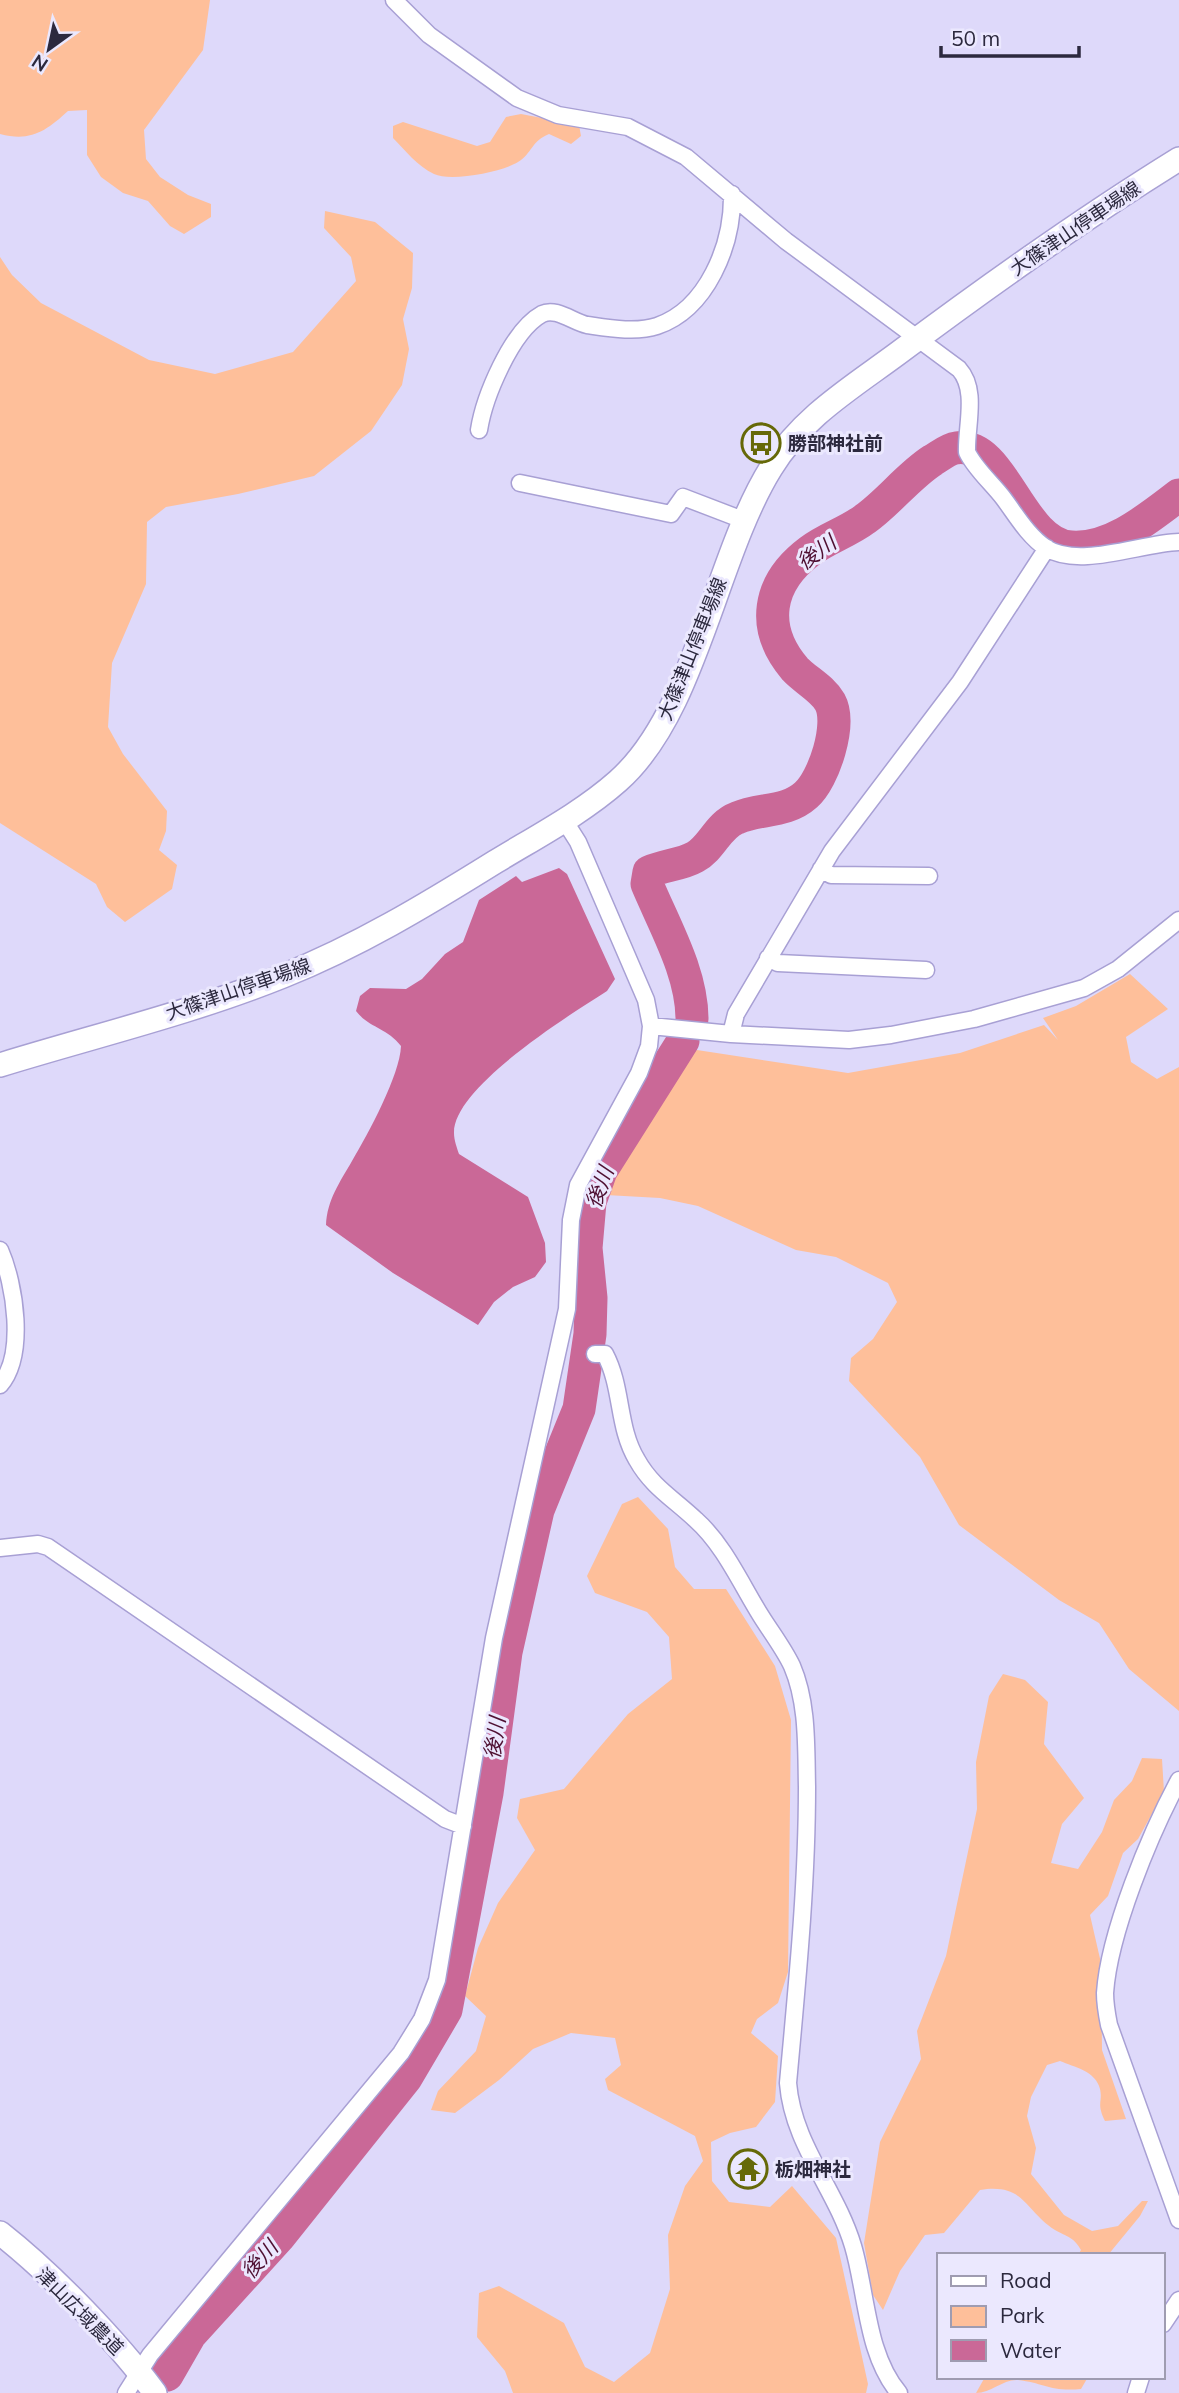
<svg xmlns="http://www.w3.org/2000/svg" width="1179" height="2393" font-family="Mulish,'Noto Sans JP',sans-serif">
<rect width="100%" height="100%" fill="#ded9fa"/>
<path fill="#febf9a" d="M0 0H210L203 50 144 130 146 159 160 177 188 195 211 204V217L184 234 170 226 148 201 123 193 101 177 87 155V110L68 111C46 131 31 142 0 134Z
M521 114 579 125 581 136 571 144 549 134C531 141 532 154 518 162 502 172 451 182 434 174 417 166 406 151 393 138V126L403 122 477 146 490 142 506 117Z
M325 211 375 222 413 253 412 288 403 319 409 349 402 385 371 431 314 476 238 494 166 507 147 522 146 584 112 663 108 727 123 754 167 811 166 831 159 850 177 865 172 889 125 922 107 907 96 884 0 823V257L12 275 41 303 149 360 215 374 293 352 356 281 351 257 324 228Z
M1130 974 1168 1009 1126 1037 1131 1062 1157 1079 1179 1067V1711L1129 1669 1099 1623 1059 1600 959 1525 920 1457 849 1381 851 1358 873 1339 897 1302 888 1283 836 1257 796 1250 698 1206 660 1198 606 1195V1176L632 1130 678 1062 697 1050 848 1073 960 1053 1044 1025 1058 1040 1043 1018 1076 1006Z
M638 1497 668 1529 675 1567 694 1589H726L775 1666 791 1720 788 1972 778 2003 757 2019 751 2033 778 2056 775 2102 756 2127 730 2133 711 2142 712 2181 729 2202 770 2207 792 2186 836 2238 868 2384 866 2393H513L505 2371 477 2337 479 2293 499 2286 564 2323 585 2367 614 2382 650 2353 670 2289 668 2235 685 2186 703 2161 695 2136 608 2090 605 2079 621 2065 615 2038 571 2033 533 2049 499 2080 455 2113 431 2110 438 2091 476 2051 486 2016 465 1996 478 1948 498 1903 535 1850 517 1818 520 1799 564 1789 628 1714 672 1679 669 1637 647 1612 595 1593 587 1576 622 1504Z
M1003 1674 1025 1680 1048 1702 1044 1744 1084 1798 1062 1824 1051 1863 1078 1869 1102 1832 1114 1800 1132 1781 1142 1758 1162 1759 1164 1792 1138 1839 1123 1853 1108 1896 1090 1915 1101 1963 1102 2050 1126 2119 1105 2121C1096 2103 1103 2102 1100 2089 1096 2071 1074 2067 1060 2061L1047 2065 1031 2097 1027 2116 1036 2148 1031 2174 1064 2215 1092 2231 1118 2226 1142 2201H1148L1140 2216 1108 2255H1078L1081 2250C1074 2237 1067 2237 1055 2230 1024 2210 1025 2183 980 2190L944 2233 925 2235 900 2271 883 2310 873 2295 864 2243 880 2142 921 2059 917 2031 946 1956 977 1809 976 1762 989 1696Z
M985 2377H1088L1081 2389C1051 2392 1044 2383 1018 2380 1003 2379 991 2393 976 2393Z"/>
<path fill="#ca6897" d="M559 868 567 874 615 979 607 991C571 1014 453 1087 454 1133 454 1140 457 1148 459 1154L528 1197 545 1243 546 1262 535 1277 513 1287 494 1302 478 1325 393 1273 326 1225C327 1200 340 1182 352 1161 368 1134 400 1075 401 1046 386 1027 369 1028 356 1011L360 996 370 988 406 989 422 979 445 954 463 942 479 900 516 876 522 882Z"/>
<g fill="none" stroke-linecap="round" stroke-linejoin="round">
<path stroke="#ca6897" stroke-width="33" d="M692 1019C692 973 665 927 647 884L649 872C664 865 681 865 695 857 712 848 718 825 737 818 760 808 786 813 806 795 824 779 842 724 830 702 822 688 805 680 795 669 760 628 767 583 810 551 827 538 848 532 865 519 889 502 908 476 933 460 940 456 948 449 956 448 1004 440 1019 543 1071 547 1111 550 1150 517 1179 495
M167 2375 190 2335 279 2237 406 2078 446 2010 487 1793 506 1652 538 1510 579 1409 590 1334 591 1298 586 1248 590 1202 601 1171 683 1041"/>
<g stroke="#a8a0d4" stroke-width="19">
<path id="street" d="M394 0 429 35 517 98 558 115 628 127 686 157 786 241 959 369C978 390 966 426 967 452 975 469 992 483 1004 499 1016 515 1028 536 1046 548 1080 569 1141 543 1179 542
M479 430C484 398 511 331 542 314 556 307 573 322 587 325 608 328 636 333 657 326 707 309 733 245 732 194
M520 483 671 514 683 497 743 520
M821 869 831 875 929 876
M768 958 778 963 926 970
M651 1026 731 1034 849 1040 891 1035 974 1019 1084 988 1118 969 1179 920
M731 1034 736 1014 832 851 960 682 1047 548
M0 1250C15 1284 26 1355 0 1385
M595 1354H605C623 1388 617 1427 637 1460 652 1487 674 1499 696 1520 724 1545 741 1584 761 1616 771 1632 784 1649 792 1666 808 1703 806 1747 807 1787 807 1886 797 1984 788 2083 793 2145 836 2189 853 2246 867 2293 866 2354 899 2393
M0 1548 38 1544 48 1547 445 1819 463 1826
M1179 1780C1150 1834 1109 1933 1105 1993 1105 2004 1107 2015 1109 2025L1179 2220
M1163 2324 1179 2300
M126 2393 150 2355 401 2053 422 2019 437 1980 494 1638 567 1309 571 1220 578 1185 639 1073 649 1046 651 1026 646 1000 578 842 564 820
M1136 2393 1141 2377"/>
</g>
<g stroke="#a8a0d4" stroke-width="26">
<path id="secondary" d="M0 1065C94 1036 191 1013 283 976 358 946 426 905 495 862 536 837 582 813 618 781 696 712 715 558 771 468 801 418 851 388 897 354 988 286 1082 219 1179 159
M0 2233C51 2273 117 2341 155 2393"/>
</g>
<use href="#street" stroke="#fff" stroke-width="16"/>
<use href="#secondary" stroke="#fff" stroke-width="23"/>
</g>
<defs>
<g id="bus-ring" transform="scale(2.0125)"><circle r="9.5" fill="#ebe8fe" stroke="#666908" stroke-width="1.5"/><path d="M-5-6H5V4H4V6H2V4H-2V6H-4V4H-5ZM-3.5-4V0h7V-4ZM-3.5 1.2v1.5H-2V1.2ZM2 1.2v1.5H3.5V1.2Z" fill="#666908"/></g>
<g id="temple-ring" transform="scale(2.0125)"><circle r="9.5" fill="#ebe8fe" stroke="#666908" stroke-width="1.5"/><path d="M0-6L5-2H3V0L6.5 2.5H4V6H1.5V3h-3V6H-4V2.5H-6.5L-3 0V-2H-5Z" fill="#666908"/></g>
</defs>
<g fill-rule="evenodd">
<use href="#bus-ring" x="761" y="443"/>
<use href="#temple-ring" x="748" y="2169"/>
</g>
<g text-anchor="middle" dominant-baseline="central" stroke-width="6" stroke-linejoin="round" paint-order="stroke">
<g font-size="19" fill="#2c293e" stroke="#ebe8fe">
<text transform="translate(1075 228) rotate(-34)">大篠津山停車場線</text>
<text transform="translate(692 649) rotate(-68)">大篠津山停車場線</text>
<text transform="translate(238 989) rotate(-19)">大篠津山停車場線</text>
<text transform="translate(80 2311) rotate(45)">津山広域農道</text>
</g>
<g font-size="19" font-weight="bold" fill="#2c293e" stroke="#ebe8fe" text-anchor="start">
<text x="788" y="443">勝部神社前</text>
<text x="775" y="2169">栃畑神社</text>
</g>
<g font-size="21" font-style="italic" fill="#4f1032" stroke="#ebe8fe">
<text transform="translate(816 552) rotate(-36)">後川</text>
<text transform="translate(599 1187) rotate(-70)">後川</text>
<text transform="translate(494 1738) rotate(-82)">後川</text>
<text transform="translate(259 2259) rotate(-48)">後川</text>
</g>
</g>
<rect x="937" y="2253" width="228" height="126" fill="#ebe8fe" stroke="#9f9cb1" stroke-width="2"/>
<rect x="951" y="2276" width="35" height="10" fill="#ffffff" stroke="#9f9cb1" stroke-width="2"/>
<text x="1000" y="2288" font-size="21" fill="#2c293e">Road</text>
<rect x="951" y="2306" width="35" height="21" fill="#febf9a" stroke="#9f9cb1" stroke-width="2"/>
<text x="1000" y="2323" font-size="21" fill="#2c293e">Park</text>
<rect x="951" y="2340" width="35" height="21" fill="#ca6897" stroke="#9f9cb1" stroke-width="2"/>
<text x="1000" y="2358" font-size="21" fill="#2c293e">Water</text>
<g transform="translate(49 49) rotate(213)" stroke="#ebe8fe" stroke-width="5" paint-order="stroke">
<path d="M0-5L12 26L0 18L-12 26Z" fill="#2c293e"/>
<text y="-10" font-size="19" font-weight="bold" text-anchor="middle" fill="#2c293e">N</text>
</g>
<path d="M941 46v10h138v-10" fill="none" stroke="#2c293e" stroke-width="3.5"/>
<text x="951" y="46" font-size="21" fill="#2c293e" stroke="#ebe8fe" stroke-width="5" paint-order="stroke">50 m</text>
</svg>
